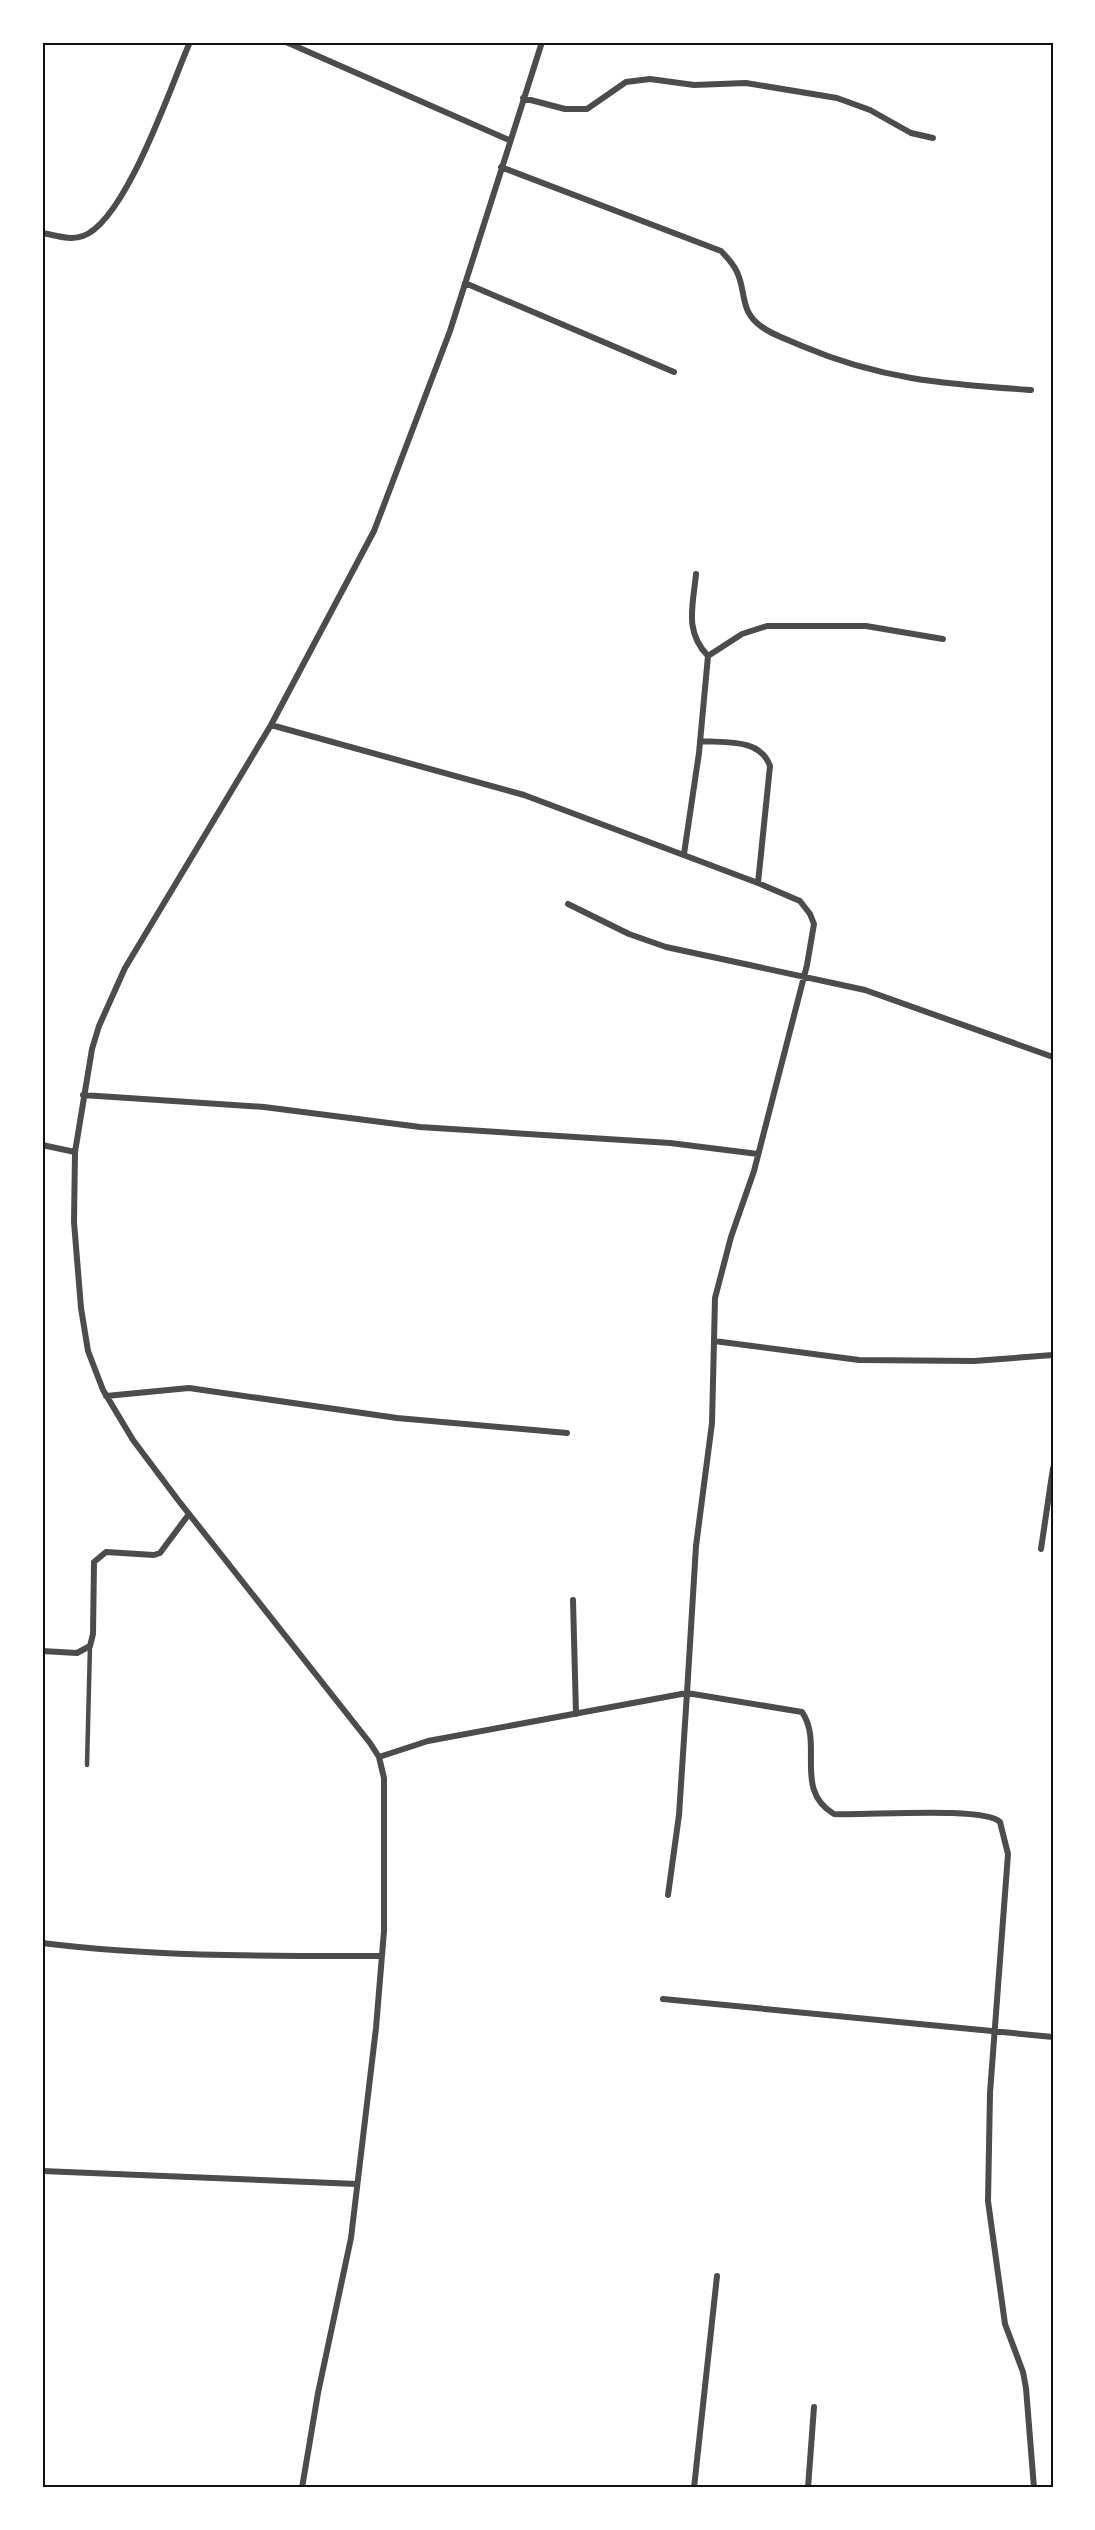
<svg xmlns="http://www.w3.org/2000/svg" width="1095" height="2530" font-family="'DM Sans',sans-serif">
<rect width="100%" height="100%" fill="#fff"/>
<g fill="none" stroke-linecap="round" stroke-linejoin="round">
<path stroke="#4c4c4c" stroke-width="4.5" d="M87 1765 90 1646"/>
<path stroke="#4c4c4c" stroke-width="6" d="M286 42 509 140
M523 98 565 109H587L626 82 650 79 694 85 746 83 837 98 870 110 911 133 933 138
M501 167 721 251C728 258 736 267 739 277 745 294 742 310 757 323 769 334 787 339 802 346 882 380 946 384 1031 390
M42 233C55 235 70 241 83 236 126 221 171 85 190 42
M465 283 674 372
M696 574C693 606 684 631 708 656
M271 725 524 795 758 883 800 901 810 914 814 924 807 965 754 1171 731 1237 715 1298 714 1341 859 1360 974 1361 1053 1355
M700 741C726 743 760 738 770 766L758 883
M684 854 699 753 708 656 742 634 767 626H866L943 639
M568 904 629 934 666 947 865 990 1053 1057
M83 1095 264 1107 420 1127 670 1143 758 1154
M42 1145 75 1152
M106 1396 189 1388 397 1418 567 1433
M1041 1549 1053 1468
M573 1600 576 1714
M42 1651 77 1653 90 1646 93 1634 94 1562 106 1552 154 1555 160 1553 189 1514
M379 1757 428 1741 687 1693 696 1546 712 1423 714 1341
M668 1895 679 1815 687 1693 802 1712C824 1744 793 1790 834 1814 865 1816 983 1806 1000 1822L1008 1854 990 2093 988 2201 1005 2324 1023 2372 1026 2388 1034 2488
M42 1943C155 1957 268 1956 382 1956
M663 1999 1053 2037
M42 2171 357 2184
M302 2488 318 2393 351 2238 376 2028 384 1931V1778L379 1757 370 1743 178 1500 133 1440 103 1390 88 1351 81 1308 74 1222 75 1152 92 1049 99 1026 125 968 271 725 374 531 450 331 542 42
M694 2488 717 2276
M808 2488 814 2407"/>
</g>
<rect width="1095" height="2530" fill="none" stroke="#ffffff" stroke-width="87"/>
<rect x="44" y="44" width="1008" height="2442" fill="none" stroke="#111" stroke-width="2"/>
</svg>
